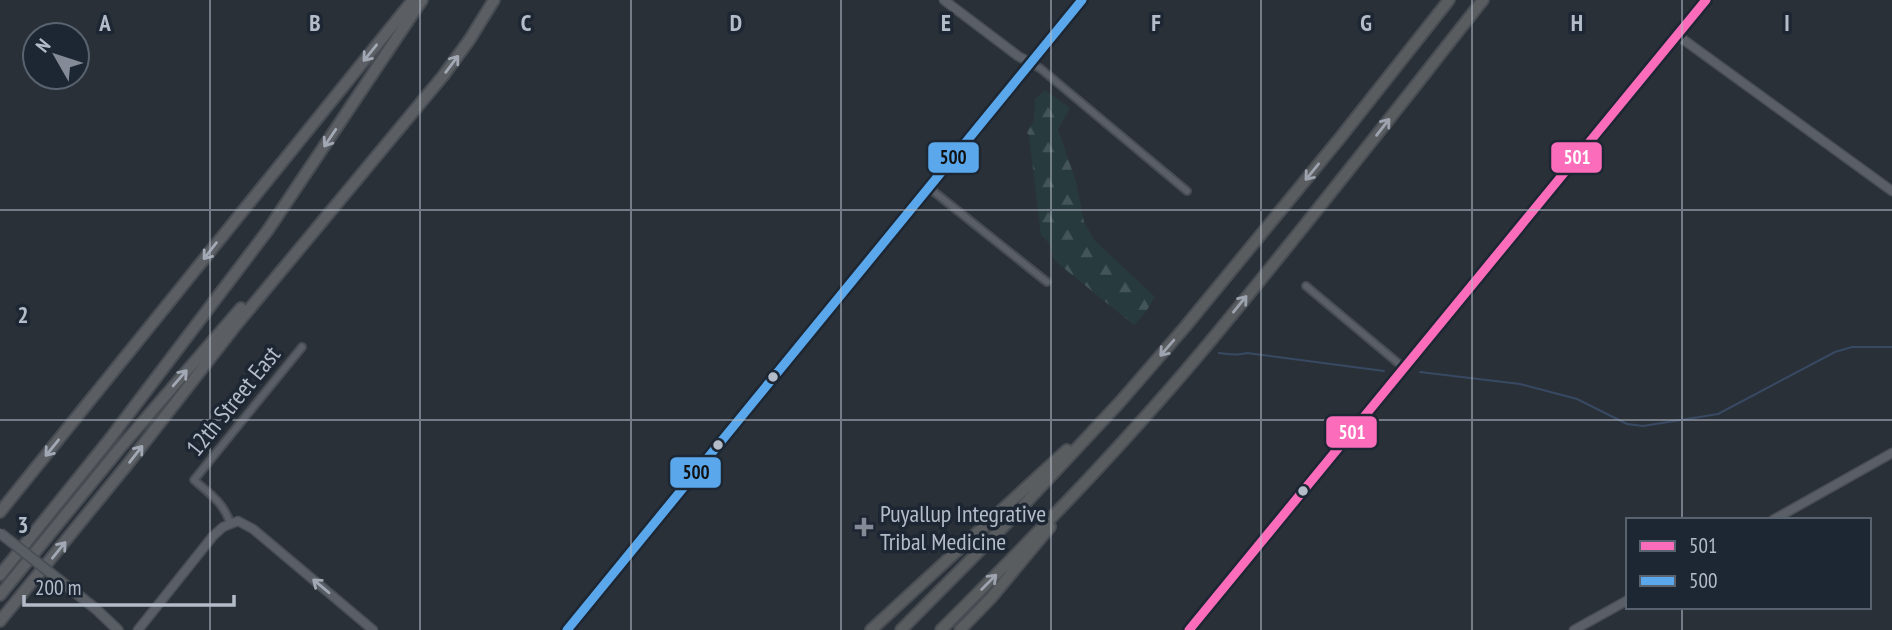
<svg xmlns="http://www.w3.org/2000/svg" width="1892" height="630" font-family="'PT Sans Narrow',sans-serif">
<defs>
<pattern id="forest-firs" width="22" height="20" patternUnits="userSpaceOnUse" patternTransform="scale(1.75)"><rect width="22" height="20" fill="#273a3e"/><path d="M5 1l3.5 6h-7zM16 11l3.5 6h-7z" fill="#445559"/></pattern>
</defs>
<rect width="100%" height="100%" fill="#2a3038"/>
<path fill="url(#forest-firs)" d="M1045 90 1070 108 1058 129 1076 182 1084 222 1095 241 1155 297 1145 313 1134 325 1055 261 1049 243 1041 235 1029 135 1027 133 1034 120 1035 99Z"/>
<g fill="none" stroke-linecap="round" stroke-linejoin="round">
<path stroke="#384963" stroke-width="2" d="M1219 353C1228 354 1238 356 1247 353L1384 371
M1420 372 1520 384 1577 399 1627 424 1643 426 1718 414 1835 352 1852 347H1892"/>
<g stroke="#484c53" stroke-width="10">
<path id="minor" d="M1031 63 1041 69 1187 191
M928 187 1047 282
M1306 286 1404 368
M230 523C224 503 209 493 194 480L302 347"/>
</g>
<g stroke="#484c53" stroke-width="11">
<path id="tertiary" d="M944 0 1018 56 1031 63
M1677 35 1892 191
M1773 520 1892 453
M138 630 213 536 223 527 238 521 253 529 373 630
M1574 630 1628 600"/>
</g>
<g stroke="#484c53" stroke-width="12">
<path id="secondary" d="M96 609 118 630
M567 630 1082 0
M1189 630 1706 0"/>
</g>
<g stroke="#474c53" stroke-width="14">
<path id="trunk" d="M0 512 413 0
M0 575 109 440 268 230 422 0
M0 595 120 448 241 308
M0 621 127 465 237 324 443 76 470 39 494 0"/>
</g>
<g stroke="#474c53" stroke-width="14">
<path id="motorway" d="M871 630 1067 450
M901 630 1007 523 1120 402 1185 327 1340 138 1449 0
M941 630C1030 541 1117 452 1198 356 1296 239 1389 119 1483 0
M960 630 991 598 1050 527"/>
</g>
<use href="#minor" stroke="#5a5e66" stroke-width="6"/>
<use href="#tertiary" stroke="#5a5e66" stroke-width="8"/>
<use href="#secondary" stroke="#595d64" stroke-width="9"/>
<use href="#trunk" stroke="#5b5f64" stroke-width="10"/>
<use href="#motorway" stroke="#5a5d60" stroke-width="10"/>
<g stroke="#484c53" stroke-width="12" stroke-linecap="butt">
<path id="secondary-bridge" d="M0 533 96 609"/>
</g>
<use href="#secondary-bridge" stroke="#595d64" stroke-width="9"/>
<g stroke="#1d2633" stroke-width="14">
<path id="bus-1" d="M1189 630 1706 0"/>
</g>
<g stroke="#1d2633" stroke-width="14">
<path id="bus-2" d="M567 630 1082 0"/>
</g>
<use href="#bus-1" stroke="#fb6dba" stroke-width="9"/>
<use href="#bus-2" stroke="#5aa8eb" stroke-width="9"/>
</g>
<defs><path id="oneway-shaft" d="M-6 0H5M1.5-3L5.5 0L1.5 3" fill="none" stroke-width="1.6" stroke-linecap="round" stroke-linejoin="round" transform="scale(1.75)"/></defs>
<g stroke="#a2a9b5">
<use href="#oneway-shaft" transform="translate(370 53) rotate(129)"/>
<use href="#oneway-shaft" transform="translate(452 64) rotate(-53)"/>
<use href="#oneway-shaft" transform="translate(330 138) rotate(124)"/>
<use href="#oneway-shaft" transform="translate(210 251) rotate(128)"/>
<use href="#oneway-shaft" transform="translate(180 378) rotate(-49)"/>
<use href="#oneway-shaft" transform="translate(52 448) rotate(129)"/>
<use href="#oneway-shaft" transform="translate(136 454) rotate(-52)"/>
<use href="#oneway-shaft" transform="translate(59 550) rotate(-51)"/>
<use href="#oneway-shaft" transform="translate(321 586) rotate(-140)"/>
</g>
<g stroke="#9ea4af">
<use href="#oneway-shaft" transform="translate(1383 127) rotate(-52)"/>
<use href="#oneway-shaft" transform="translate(1312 172) rotate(129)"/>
<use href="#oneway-shaft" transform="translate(1240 304) rotate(-51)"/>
<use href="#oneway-shaft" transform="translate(1167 348) rotate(131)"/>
<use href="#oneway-shaft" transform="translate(989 582) rotate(-45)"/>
</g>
<path fill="none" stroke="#b4bcc9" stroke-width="2" stroke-opacity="0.55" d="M210 0V630M420 0V630M631 0V630M841 0V630M1051 0V630M1261 0V630M1472 0V630M1682 0V520M0 210H1892M0 420H1892M1682 607V630"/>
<g fill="#b4bcc9" stroke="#1d2633" stroke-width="2.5">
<circle cx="773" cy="377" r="6"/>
<circle cx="718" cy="445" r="6"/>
<circle cx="1303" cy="491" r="6"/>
</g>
<path fill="#848b96" stroke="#1d2633" stroke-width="2.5" d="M860.5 516.5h7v7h7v7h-7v7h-7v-7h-7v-7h7z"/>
<g text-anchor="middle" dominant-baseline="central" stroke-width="7" stroke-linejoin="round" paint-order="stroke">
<g font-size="24" fill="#b4bcc9" stroke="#1d2633">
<text transform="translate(233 401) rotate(-51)">12th Street East</text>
</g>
<g font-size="24" fill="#b4bcc9" stroke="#1d2633" text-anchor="start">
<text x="880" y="513">Puyallup Integrative<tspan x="880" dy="28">Tribal Medicine</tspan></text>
</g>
</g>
<g font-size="23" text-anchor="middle" font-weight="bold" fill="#b4bcc9" stroke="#1d2633" stroke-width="7" stroke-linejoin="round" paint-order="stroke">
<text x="105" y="31">A</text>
<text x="315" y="31">B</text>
<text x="526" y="31">C</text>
<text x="736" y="31">D</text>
<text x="946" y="31">E</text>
<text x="1156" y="31">F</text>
<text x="1366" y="31">G</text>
<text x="1577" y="31">H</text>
<text x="1787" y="31">I</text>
<text x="23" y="323">2</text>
<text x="23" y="533">3</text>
</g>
<g stroke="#1d2633" stroke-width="2.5">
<rect x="927" y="141" width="53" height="33" rx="7" fill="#5aa8eb"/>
<rect x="1550" y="141" width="53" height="33" rx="7" fill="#fb6dba"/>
<rect x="1325" y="415" width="53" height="34" rx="7" fill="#fb6dba"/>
<rect x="669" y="456" width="53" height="33" rx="7" fill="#5aa8eb"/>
</g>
<g font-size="19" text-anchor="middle" font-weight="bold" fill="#fff">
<text x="1577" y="164">501</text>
<text x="1352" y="439">501</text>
</g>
<g font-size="19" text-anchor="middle" font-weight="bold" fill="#111">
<text x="953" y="164">500</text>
<text x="696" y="479">500</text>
</g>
<rect x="1626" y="518" width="245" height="91" fill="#1d2633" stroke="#59626f" stroke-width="2"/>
<rect x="1640" y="541" width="35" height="10" fill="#fb6dba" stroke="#59626f" stroke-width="2"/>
<text x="1689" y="553" font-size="21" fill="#b4bcc9">501</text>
<rect x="1640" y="576" width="35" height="10" fill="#5aa8eb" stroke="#59626f" stroke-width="2"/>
<text x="1689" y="588" font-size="21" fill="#b4bcc9">500</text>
<g transform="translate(56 56) rotate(309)"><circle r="33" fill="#1d2633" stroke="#59626f" stroke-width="2"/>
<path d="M0-5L12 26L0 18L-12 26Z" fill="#848b96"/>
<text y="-10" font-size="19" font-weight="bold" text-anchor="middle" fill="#b4bcc9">N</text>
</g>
<path d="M24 595v10h210v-10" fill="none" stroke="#b4bcc9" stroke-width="3.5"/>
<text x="35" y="595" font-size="21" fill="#b4bcc9" stroke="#1d2633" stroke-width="5" paint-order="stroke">200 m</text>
</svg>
